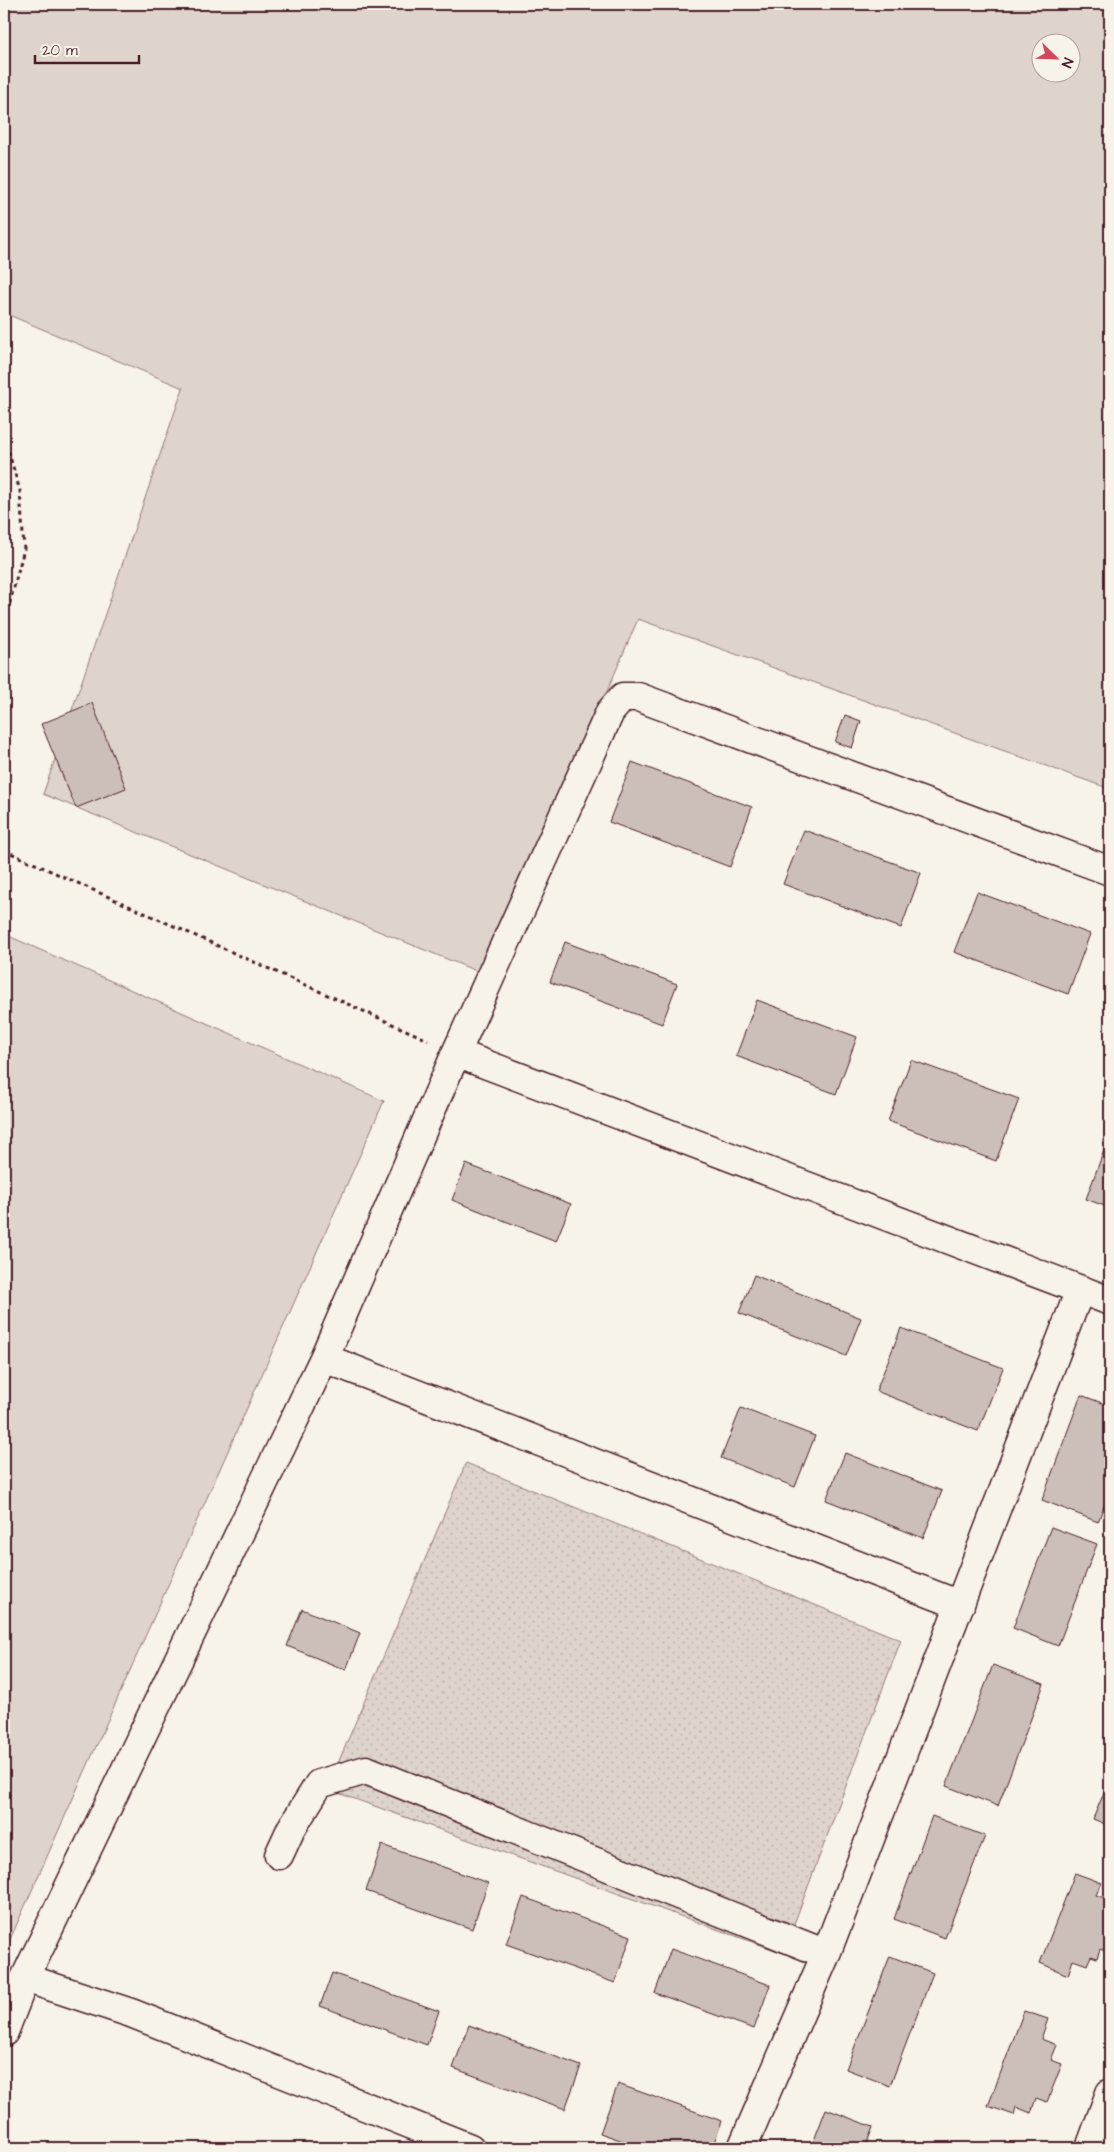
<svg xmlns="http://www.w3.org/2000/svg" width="1114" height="2152" font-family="'Architects Daughter',sans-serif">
<defs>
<pattern id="park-dots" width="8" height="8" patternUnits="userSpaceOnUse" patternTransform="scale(1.25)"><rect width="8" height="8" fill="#ded4cc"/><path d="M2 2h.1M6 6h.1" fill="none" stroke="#c0b6af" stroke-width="1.8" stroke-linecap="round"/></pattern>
</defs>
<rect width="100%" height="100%" fill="#f7f3e8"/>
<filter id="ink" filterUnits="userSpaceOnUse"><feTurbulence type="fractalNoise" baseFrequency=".02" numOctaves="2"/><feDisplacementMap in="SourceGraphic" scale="10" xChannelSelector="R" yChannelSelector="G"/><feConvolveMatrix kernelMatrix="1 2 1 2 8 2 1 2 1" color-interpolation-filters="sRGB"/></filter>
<g filter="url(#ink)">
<path fill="#ded4cc" stroke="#947a7c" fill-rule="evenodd" d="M4 4H1110V789L638 619 486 975 43 794 183 388 4 313ZM1042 42H1072V72H1042Z
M4 934 384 1101 4 1953Z"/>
<path fill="url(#park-dots)" stroke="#947a7c" d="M466 1463 901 1640 783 1953 327 1789Z"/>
<path fill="#ccbfb9" stroke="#4a1f2b" d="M92 703 126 788 76 808 41 724Z
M845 715 861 721 852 748 835 742Z
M632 762 752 807 730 867 609 822Z
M804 830 921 873 901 928 783 884Z
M977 892 1090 934 1068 994 954 952Z
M565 942 677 984 662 1024 550 982Z
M757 1000 857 1037 836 1094 736 1056Z
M911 1060 1019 1099 996 1161 888 1121Z
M1110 1134V1208L1086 1199Z
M466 1164 571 1204 556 1241 452 1200Z
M754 1275 861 1318 846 1356 739 1313Z
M901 1328 1003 1368 978 1431 876 1391Z
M1081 1395 1110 1406V1490L1098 1522 1042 1500Z
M741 1408 815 1436 795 1487 721 1458Z
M845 1453 942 1491 923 1538 826 1500Z
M1051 1527 1097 1544 1058 1646 1013 1628Z
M302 1609 360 1633 346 1670 287 1646Z
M993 1665 1044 1684 998 1806 946 1786Z
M1110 1778V1826L1093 1819Z
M932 1816 985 1836 945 1938 894 1919Z
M382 1845 488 1883 472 1929 366 1891Z
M1075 1873 1102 1883 1096 1895 1110 1900 1105 1913 1110 1915 1106 1929 1110 1930V1942L1107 1952 1100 1949 1097 1958 1091 1956 1087 1965 1073 1960 1068 1975 1040 1963Z
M523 1897 631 1936 615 1983 506 1944Z
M671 1949 770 1985 754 2029 655 1993Z
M890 1956 933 1973 890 2086 846 2069Z
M332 1973 439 2011 427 2045 320 2006Z
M1024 2011 1048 2019 1041 2039 1057 2045 1051 2060 1062 2064 1047 2102 1036 2098 1031 2113 1016 2107 1014 2115 988 2106Z
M469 2025 581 2066 565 2109 453 2068Z
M618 2084 722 2121 712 2148H643L600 2133Z
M826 2109 873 2127 865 2148H811Z"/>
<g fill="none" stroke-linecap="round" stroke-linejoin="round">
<g stroke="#4a1f2b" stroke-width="31">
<path id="minor" d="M456 1053 1110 1301
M324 1358 960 1605
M279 1855 291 1829 319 1784 366 1770 826 1954
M25 1978 131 2013 470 2148
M4 2032 25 1978 324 1358 456 1053 610 712 623 697H638L1110 871
M742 2148 826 1954 1080 1290
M1090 2148 1110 2093"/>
</g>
<path stroke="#4a1f2b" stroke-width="3" stroke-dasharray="4 4" stroke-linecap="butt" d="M4 436 20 491 24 549 4 625
M4 850 428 1040"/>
<use href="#minor" stroke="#f7f3e8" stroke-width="28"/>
</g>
</g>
<rect width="1114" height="2152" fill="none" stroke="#f7f3e8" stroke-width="20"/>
<rect x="10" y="10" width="1094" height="2132" fill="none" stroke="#4a1f2b" stroke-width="2" filter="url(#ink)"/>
<g transform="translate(1056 58) rotate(113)"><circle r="24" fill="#f7f3e8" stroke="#b29e9c"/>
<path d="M0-4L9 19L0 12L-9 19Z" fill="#d1495b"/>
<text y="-8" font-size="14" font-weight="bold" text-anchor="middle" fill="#4a1f2b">N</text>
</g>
<path d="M35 55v8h104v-8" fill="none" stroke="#4a1f2b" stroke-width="2.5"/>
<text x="42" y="55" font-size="15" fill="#4a1f2b" stroke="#f7f3e8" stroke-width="4" paint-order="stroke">20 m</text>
</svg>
